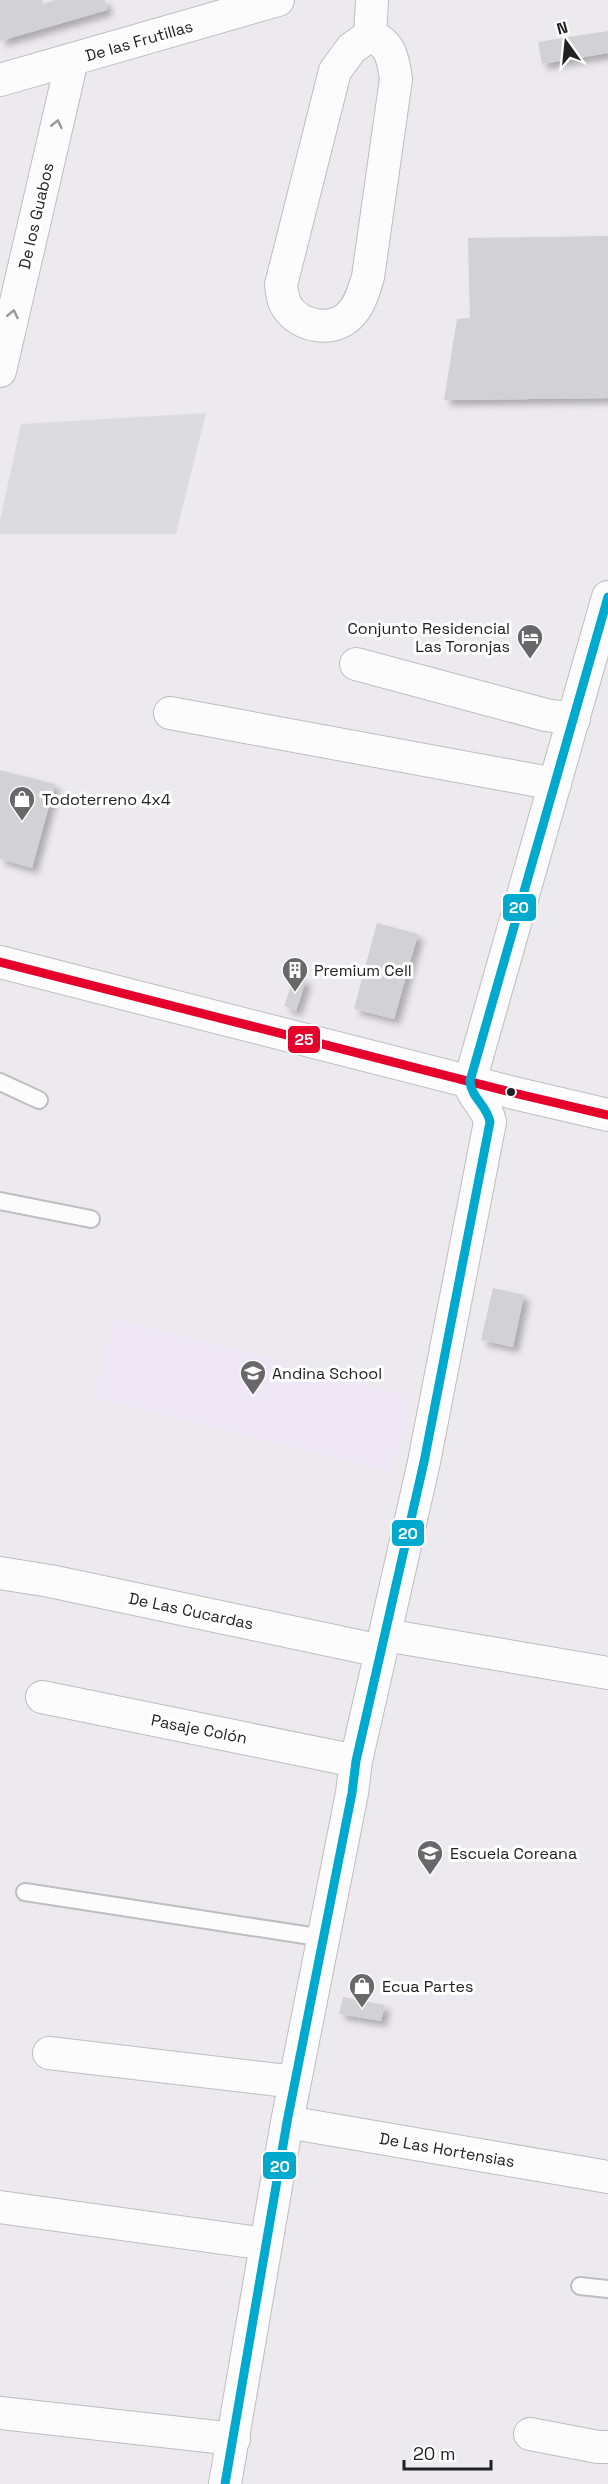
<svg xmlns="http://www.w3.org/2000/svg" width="608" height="2484" font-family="'Space Grotesk',sans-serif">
<defs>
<filter id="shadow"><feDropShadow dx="5.5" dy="5.5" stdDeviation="3" flood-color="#0004"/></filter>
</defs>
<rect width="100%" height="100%" fill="#eceaee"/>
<path fill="#dcdbde" d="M206 413 176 534H0V520L21 424Z"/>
<path fill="#f0e7f6" d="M115 1319 412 1397 392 1473 95 1396Z"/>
<path fill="#d2d1d5" filter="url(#shadow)" d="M0 0H42L43 4 55 0H105L107 10 0 41Z
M608 31V53L542 64 538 42Z
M608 236V398L444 400 457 319 470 318 468 238Z
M0 770 55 784 32 868 0 859Z
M377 923 418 934 394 1019 354 1009Z
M294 976 306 980 296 1011 284 1006Z
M493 1288 524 1295 513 1347 481 1340Z
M343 1997 385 2005 381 2021 339 2014Z"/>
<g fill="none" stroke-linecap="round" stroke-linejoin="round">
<g stroke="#bebdbf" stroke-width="20">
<path id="service" d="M0 1082 39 1100
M0 1201 91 1219
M25 1892 324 1938
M580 2286 608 2289"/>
</g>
<g stroke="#bebdbf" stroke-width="34">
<path id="minor" d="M370 35C391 44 393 58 396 79L368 277C364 290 360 305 350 315 333 333 300 327 287 307 283 301 282 293 281 285L335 71 351 49Z
M370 35 372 0
M0 80 278 0
M0 371 72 60
M356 664 546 715 574 719
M170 713 555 784
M0 962 518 1094 608 1115
M0 1573 50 1581 381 1651
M385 1635 608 1673
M42 1697 356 1761
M49 2053 295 2082
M287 2122 608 2177
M0 2207 266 2244
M0 2413 234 2439
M530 2434 598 2447H608
M225 2484 287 2122 352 1793 356 1761 424 1462 490 1122C487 1105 471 1098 470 1081L608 597"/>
</g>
<use href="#service" stroke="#fcfcfc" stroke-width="16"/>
<use href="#minor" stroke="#fcfcfc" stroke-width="32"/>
<g stroke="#fff" stroke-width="14">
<path id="bus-1" d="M0 962 518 1094 608 1115"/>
</g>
<g stroke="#fff" stroke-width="14">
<path id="bus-2" d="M225 2484 287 2122 352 1793 356 1761 424 1462 490 1122C487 1105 471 1098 470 1081L608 597"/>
</g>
<use href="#bus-1" stroke="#e4002b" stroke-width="9"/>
<use href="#bus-2" stroke="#00a9ce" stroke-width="9"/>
</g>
<defs><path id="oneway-chevron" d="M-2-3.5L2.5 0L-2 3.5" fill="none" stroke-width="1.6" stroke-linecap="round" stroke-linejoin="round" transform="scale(1.5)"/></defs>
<g stroke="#999">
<use href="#oneway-chevron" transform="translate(57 124) rotate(-77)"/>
<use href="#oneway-chevron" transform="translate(13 314) rotate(-77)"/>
</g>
<defs>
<g id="hotel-pin" transform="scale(1.35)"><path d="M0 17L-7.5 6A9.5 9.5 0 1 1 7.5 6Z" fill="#686769" stroke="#fff"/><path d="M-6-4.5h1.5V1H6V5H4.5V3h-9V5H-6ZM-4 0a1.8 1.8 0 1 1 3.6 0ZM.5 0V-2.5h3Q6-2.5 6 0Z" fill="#fff"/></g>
<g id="shop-pin" transform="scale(1.35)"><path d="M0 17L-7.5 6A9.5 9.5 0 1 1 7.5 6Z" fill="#686769" stroke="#fff"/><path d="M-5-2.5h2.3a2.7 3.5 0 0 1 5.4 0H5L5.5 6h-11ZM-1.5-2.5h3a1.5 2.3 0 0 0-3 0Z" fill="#fff"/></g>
<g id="building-pin" transform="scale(1.35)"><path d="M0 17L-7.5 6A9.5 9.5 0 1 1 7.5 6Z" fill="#686769" stroke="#fff"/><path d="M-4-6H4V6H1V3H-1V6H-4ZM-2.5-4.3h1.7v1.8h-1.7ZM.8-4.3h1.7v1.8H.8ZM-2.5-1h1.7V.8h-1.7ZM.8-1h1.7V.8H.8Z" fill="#fff"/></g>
<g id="school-pin" transform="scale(1.35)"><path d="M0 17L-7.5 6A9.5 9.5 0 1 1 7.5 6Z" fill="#686769" stroke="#fff"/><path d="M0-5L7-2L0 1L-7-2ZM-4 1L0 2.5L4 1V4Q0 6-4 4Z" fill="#fff"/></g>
</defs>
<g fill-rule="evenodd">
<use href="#hotel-pin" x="530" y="637"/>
<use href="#shop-pin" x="22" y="799"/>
<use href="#building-pin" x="295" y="970"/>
<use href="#school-pin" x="253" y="1373"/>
<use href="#school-pin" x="430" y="1853"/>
<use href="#shop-pin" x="362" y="1986"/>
</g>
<circle fill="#212121" stroke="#fff" stroke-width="2" cx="511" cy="1092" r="5"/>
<g text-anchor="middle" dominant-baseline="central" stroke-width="6" stroke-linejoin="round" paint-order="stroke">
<g font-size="16" fill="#212121" stroke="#fff">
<text transform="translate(139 41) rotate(-16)">De las Frutillas</text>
<text transform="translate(36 216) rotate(-77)">De los Guabos</text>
<text transform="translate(191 1611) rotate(12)">De Las Cucardas</text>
<text transform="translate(199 1729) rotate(11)">Pasaje Colón</text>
<text transform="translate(447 2150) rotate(10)">De Las Hortensias</text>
</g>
<g font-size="16" fill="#212121" stroke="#fff" text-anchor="start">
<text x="510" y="628" text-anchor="end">Conjunto Residencial<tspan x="510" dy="18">Las Toronjas</tspan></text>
<text x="42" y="799">Todoterreno 4x4</text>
<text x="314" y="970">Premium Cell</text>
<text x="272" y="1373">Andina School</text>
<text x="450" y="1853">Escuela Coreana</text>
<text x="382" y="1986">Ecua Partes</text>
</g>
</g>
<g stroke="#fff" stroke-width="2">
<rect x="502" y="893" width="35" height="29" rx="6" fill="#00a9ce"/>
<rect x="287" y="1025" width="34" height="29" rx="6" fill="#e4002b"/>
<rect x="391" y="1519" width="34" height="28" rx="6" fill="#00a9ce"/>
<rect x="262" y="2151" width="35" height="29" rx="6" fill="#00a9ce"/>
</g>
<g font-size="16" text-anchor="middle" font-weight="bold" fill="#fff">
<text x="519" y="913">20</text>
<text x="304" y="1045">25</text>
<text x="408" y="1539">20</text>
<text x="280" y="2172">20</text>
</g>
<g transform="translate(566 42) rotate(345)" stroke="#ffffff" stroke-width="4.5" paint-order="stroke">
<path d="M0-4.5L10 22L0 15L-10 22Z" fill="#212121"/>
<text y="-9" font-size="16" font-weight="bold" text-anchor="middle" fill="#212121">N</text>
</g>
<path d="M404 2460v9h87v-9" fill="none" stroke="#212121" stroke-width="3"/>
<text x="413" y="2460" font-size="18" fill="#212121" stroke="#ffffff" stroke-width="4.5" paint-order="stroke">20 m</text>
</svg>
